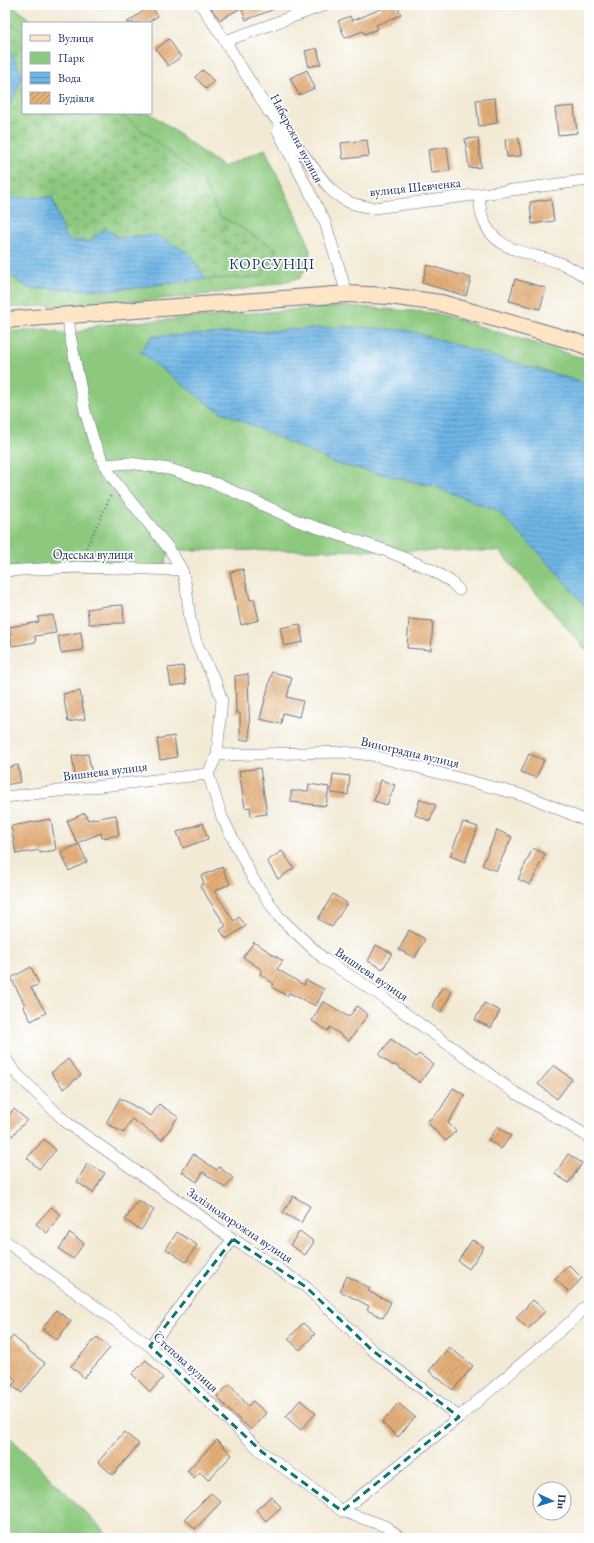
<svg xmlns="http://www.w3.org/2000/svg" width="594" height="1543" font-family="'EB Garamond',serif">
<defs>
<pattern id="wetland-marsh" width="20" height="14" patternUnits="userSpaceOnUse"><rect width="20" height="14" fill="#8cc97e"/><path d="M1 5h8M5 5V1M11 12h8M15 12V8" fill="none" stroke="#72a46a"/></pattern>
<pattern id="water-rules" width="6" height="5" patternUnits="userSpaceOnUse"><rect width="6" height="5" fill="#6eb6e6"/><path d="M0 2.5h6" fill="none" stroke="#5a94be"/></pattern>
<pattern id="building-hatch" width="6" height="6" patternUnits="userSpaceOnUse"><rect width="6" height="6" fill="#e4ae77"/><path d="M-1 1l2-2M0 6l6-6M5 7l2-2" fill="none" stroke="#b88e65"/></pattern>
</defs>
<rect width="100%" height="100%" fill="#fff"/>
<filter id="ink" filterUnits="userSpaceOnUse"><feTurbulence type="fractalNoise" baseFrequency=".025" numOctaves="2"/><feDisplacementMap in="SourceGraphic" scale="8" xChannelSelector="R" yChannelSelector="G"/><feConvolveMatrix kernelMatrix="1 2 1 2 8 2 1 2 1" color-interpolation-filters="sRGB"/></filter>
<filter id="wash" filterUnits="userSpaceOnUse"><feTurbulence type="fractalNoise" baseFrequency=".012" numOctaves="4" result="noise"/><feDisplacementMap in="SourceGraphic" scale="16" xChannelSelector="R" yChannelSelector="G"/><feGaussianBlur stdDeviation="0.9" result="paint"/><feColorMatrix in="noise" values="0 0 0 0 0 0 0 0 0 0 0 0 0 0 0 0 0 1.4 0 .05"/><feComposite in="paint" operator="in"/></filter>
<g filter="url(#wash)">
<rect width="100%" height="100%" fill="#f3ead5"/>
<path fill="#8cc97e" stroke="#547c6e" d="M5 5H12L34 23H23V113H150L223 167 265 149 304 232 310 251 308 264 300 278C204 301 104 303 5 308Z
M345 306 436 313 589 360V385L540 369 245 331 192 336 212 407 334 463 437 487 498 512 545 559 589 610V653L499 551 170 550 163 569 5 571V332L46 329 70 335 99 325Z
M5 1432 111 1538H5Z"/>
<path fill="url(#wetland-marsh)" stroke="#547c6e" d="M5 18 23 33V113H121L202 179 220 216 277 249 261 277 206 279 113 290 28 288 8 274 5 269Z"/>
<path fill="url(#water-rules)" stroke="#4472a2" d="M5 39 22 76 5 118Z
M52 197 66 239 89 242 105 228 119 238 156 235 189 253 206 279 113 290 28 288 8 274 5 269V200L7 198Z
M352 327 406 330 589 385V610L545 559 498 512 437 487 334 463 212 407 140 352 152 336C219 335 285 329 352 327Z"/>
<g id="blocks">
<path fill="url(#building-hatch)" d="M216 5H282V6L246 20 241 8 220 20 211 8Z
M379 5H397L401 15 376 25 378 29 364 34 363 31 345 38 338 21 350 16 352 21 381 9Z
M151 6 158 16 147 23H126Z
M169 39 181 57 168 66 156 49Z
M317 48 321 64 309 67 305 51Z
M203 70 214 81 206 89 195 77Z
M307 70 315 88 299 95 290 78Z
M495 98 497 123 479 126 476 100Z
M574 106 577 133 558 135 555 108Z
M478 138 481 167 469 168 465 139Z
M519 138 521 156 507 157 505 140Z
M367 140 369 156 343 159 341 143Z
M447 147 450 171 431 173 428 150Z
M551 199 554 221 532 224 530 202Z
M427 265 471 278 466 296 422 283Z
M515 279 546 288 540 309 509 301Z
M243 569 250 600 254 599 259 620 241 625 230 572Z
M123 605 124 623 89 624 87 609 107 606Z
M53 615 56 633 35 636 36 642 12 646 9 627 39 622 38 617Z
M409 619 433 621 431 650 407 648Z
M300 624 303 642 284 646 280 628Z
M81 632 83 650 61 653 58 636Z
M183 666 186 684 171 686 168 668Z
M272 672 292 677 287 697 303 701 299 717 283 713 281 724 260 719Z
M248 674 250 740H240V713H236L235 676Z
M80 691 85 719 68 722 63 694Z
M174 736 177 757 160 760 157 739Z
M88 754 92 774 75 776 72 756Z
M529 754 544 760 536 778 521 772Z
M18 765 21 782 5 785V768Z
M260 768 267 814 251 816 250 807 245 808 239 771Z
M333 774 350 776 348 795 331 793Z
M381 780 395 785 387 805 374 801Z
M309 784 329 787 326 806 291 802V791H308Z
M420 799 436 805 430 821 415 815Z
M85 813 88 820 116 815 119 835 102 838 101 833 77 843 67 821Z
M51 819 56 850 40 853V850L16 854 11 826Z
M463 822 478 827 465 862 450 856Z
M203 823 208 839 183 848 177 832Z
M497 830 512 837 496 871 482 865Z
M79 844 87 862 69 871 61 852Z
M533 848 545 854 530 885 518 879Z
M282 851 294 868 278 879 267 861Z
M222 867 230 884 214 891 234 921 239 917 246 926 226 939 220 930 226 926 200 886 204 883 201 876Z
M333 894 347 903 332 927 318 919Z
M409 930 425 939 415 958 399 950Z
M254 942 283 961 277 969 304 985 306 980 324 989 316 1006 289 993 287 996 272 987 274 984 260 974 262 970 243 957Z
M376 945 392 953 383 969 368 961Z
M31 967 39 984 31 988 46 1013 31 1021 23 1006 25 1005 11 978Z
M442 987 452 992 441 1012 432 1006Z
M323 1001 349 1017 357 1006 368 1015 349 1041 330 1027 328 1031 312 1021Z
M484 1003 500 1011 491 1028 475 1020Z
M391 1039 416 1057 419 1054 433 1064 420 1083 394 1064 393 1066 379 1055Z
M68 1059 81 1075 64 1089 51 1073Z
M554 1065 572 1079 557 1099 538 1084Z
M453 1088 465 1095 448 1123 456 1131 446 1141 427 1122 440 1110Z
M120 1098 151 1116 159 1104 178 1117 162 1140 132 1119 124 1133 106 1123Z
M14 1109 27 1120 12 1136 5 1130V1119Z
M498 1126 511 1136 501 1149 488 1140Z
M44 1139 56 1150 39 1169 27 1158Z
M193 1154 217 1170 219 1167 233 1178 225 1188 203 1172 197 1182 182 1172Z
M568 1154 582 1163 569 1183 555 1174Z
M87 1164 105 1173 93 1193 77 1182Z
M293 1196 310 1206 301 1223 283 1213Z
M138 1200 154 1210 141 1230 125 1220Z
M51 1207 61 1215 47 1233 36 1224Z
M300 1231 314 1242 305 1255 290 1245Z
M177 1232 197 1245 186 1262 166 1249Z
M70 1233 84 1243 73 1259 59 1249Z
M472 1240 484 1247 469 1269 458 1261Z
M569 1265 582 1278 569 1292 555 1279Z
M347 1276 370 1288 368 1291 391 1302 383 1318 367 1310 369 1306 340 1291Z
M533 1300 545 1311 528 1329 516 1317Z
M56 1310 71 1321 57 1340 42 1329Z
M303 1323 315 1334 300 1350 288 1339Z
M13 1336 27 1348 26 1349 45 1363 22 1393 12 1386 16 1380 5 1371V1346Z
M97 1337 110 1348 84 1378 71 1366Z
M449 1347 473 1366 453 1390 429 1371Z
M146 1360 163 1378 150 1392 132 1374Z
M230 1384 248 1406 253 1401 266 1413 251 1430 229 1410 217 1396Z
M300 1400 316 1413 301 1430 286 1417Z
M398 1403 415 1417 398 1437 382 1423Z
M124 1432 139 1444 113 1475 98 1462Z
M217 1440 232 1455 208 1480 200 1472 194 1478 187 1471Z
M211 1493 221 1502 195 1529 185 1519Z
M271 1496 281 1507 266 1521 256 1510Z"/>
</g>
</g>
<g filter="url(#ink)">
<use href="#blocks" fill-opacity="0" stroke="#677088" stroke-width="1"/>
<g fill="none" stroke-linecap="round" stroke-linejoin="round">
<g stroke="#677088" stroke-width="12">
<path id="street" d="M201 5 225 41 269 112
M225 41 325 5
M265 105 330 189C346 203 353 205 374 208L589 180
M278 131 325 222 347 294
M479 195C480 202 480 209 482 216 493 253 530 252 560 263 570 267 580 273 589 280
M68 315 70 335 85 411 94 442 105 465 116 483 170 550 182 570 186 586 190 619 196 642 216 683 222 700 217 755 208 774 222 817 252 877 279 917 324 959 377 993 514 1092 589 1137
M105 465 130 463 169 469 217 484 298 521 387 551 430 569 450 581 459 590
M5 571 77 567 182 570
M217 755 342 752 371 755 533 798 589 822
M5 797 208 774
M5 1058 15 1072 66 1122 233 1239 306 1287 372 1350 459 1417
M5 1241 150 1346 262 1452 342 1511 385 1526 400 1538
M150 1346 233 1239
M342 1511 459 1417 575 1318 589 1303"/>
</g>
<g stroke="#677088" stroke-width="18">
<path id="secondary" d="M5 320 347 294 389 296 441 303 573 341 589 347"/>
</g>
<path stroke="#677088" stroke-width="2.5" stroke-dasharray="1 3" stroke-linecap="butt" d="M83 555 111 495"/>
<use href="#street" stroke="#fff" stroke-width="11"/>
<use href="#secondary" stroke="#fde5c5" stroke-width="16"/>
</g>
</g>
<path fill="none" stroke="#0f766e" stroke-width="3" stroke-dasharray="8 5" stroke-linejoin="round" d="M233 1239 306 1287 372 1350 459 1417 342 1511 262 1452 150 1346Z"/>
<g text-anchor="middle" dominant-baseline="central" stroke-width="3.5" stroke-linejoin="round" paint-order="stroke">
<g font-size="13" fill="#1b2f5e" stroke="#fff">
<text transform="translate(297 138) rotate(62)">Набережна вулиця</text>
<text transform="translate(415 187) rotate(-6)">вулиця Шевченка</text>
<text x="93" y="554">Одеська вулиця</text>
<text transform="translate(410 752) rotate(13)">Виноградна вулиця</text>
<text transform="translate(105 771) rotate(-7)">Вишнева вулиця</text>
<text transform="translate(372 974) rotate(34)">Вишнева вулиця</text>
<text transform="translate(240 1225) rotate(34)">Залізнодорожна вулиця</text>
<text transform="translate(186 1362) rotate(42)">Степова вулиця</text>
</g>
<g font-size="15" letter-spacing="1" fill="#1b2f5e" stroke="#fff">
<text x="272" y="263">КОРСУНЦІ</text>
</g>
</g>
<rect width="594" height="1543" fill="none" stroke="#fff" stroke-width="20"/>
<rect x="22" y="22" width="130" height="92" fill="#ffffff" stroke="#a4acbf"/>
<rect x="30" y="35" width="20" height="6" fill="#fde5c5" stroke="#a4acbf"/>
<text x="58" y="42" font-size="12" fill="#1b2f5e">Вулиця</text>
<rect x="30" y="52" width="20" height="12" fill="#8cc97e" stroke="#a4acbf"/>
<text x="58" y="62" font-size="12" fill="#1b2f5e">Парк</text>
<rect x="30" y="72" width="20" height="12" fill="url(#water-rules)" stroke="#a4acbf"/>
<text x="58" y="82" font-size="12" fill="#1b2f5e">Вода</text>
<rect x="30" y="92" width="20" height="12" fill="url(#building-hatch)" stroke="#a4acbf"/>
<text x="58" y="102" font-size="12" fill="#1b2f5e">Будівля</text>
<g transform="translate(552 1501) rotate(94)"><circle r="19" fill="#ffffff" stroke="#a4acbf"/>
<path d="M0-3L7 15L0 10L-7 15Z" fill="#1f6fb2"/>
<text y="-6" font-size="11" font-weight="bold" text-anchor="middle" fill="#1b2f5e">Пн</text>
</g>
</svg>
